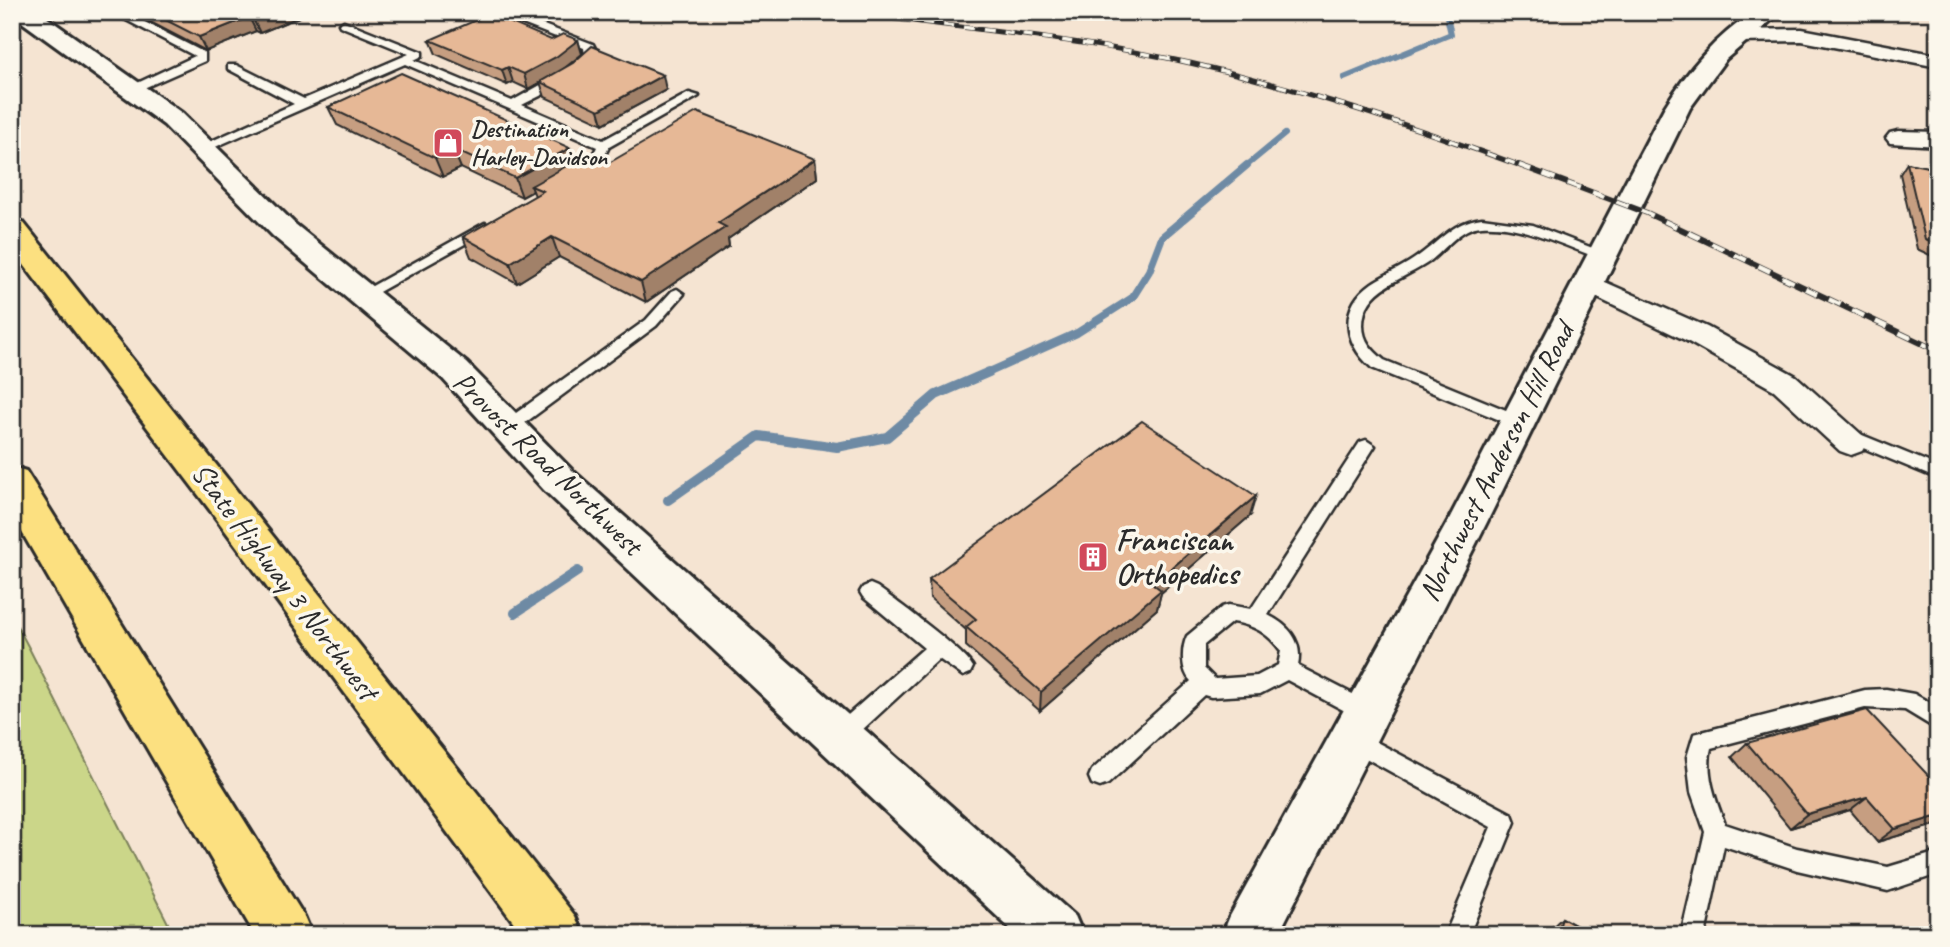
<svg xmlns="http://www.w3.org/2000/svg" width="1950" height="947" font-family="Caveat,sans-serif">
<rect width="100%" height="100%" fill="#f5e4d2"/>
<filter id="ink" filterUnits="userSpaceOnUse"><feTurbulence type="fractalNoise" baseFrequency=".0143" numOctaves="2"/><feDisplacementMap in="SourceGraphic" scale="14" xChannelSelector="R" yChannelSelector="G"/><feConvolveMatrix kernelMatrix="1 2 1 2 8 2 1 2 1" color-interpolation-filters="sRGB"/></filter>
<g filter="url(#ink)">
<path fill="#cbd689" stroke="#7b805a" stroke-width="2" d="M12 616 29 648 174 935H12Z"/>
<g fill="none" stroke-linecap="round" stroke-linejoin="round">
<path stroke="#6e8aa4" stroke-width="6" d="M1344 78 1451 34 1446 12
M1245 167 1285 134"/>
<path stroke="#6e8aa4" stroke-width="8" d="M985 374 1077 333 1132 298 1149 271 1162 237 1247 165"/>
<path stroke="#6e8aa4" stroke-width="10" d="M668 500 759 436 837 447 887 437 936 395 989 372
M515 613 578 571"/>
<g stroke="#2b2b2b" stroke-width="5">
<path id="service" d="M41 12H57L33 22 28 19Z
M111 12H125L205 53V61L137 91H129V87L195 56Z
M511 12H521L523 17 593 44 597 52C592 73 541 95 522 105L603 140 689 93 699 96 609 147 599 167 579 177 573 173 589 162 597 147 405 64 206 151H198L196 148 294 104 228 69V65H236L304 99 409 54 340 26 339 24 344 21 422 52V56L414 60 512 101 562 73 585 56 584 48 515 21Z
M596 12H612L618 16 613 19Z
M1482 218 1533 225 1608 254 1606 257H1596C1560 244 1521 224 1482 226 1460 227 1446 249 1429 262 1405 279 1363 288 1363 325 1363 341 1372 350 1384 360L1523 417 1525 421 1523 425 1517 427 1372 368C1343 343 1338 307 1372 283 1386 274 1401 268 1414 259 1439 243 1451 222 1482 218Z
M485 223 492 227 490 230 368 298H358L356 295Z
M677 289 684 294 656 326 514 431H502L500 427 502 423 646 320 672 291Z
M1845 428 1938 466V479L1839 438 1837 434 1839 430Z
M1366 440 1375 446 1268 615C1290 626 1303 642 1298 666L1374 705 1378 712 1374 719 1367 721 1360 719 1287 680 1260 694 1211 697 1204 695 1108 784 1100 787 1092 784 1089 777 1092 770 1191 681C1181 671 1181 649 1187 636L1222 607 1229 605 1251 609 1360 442ZM1232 622C1254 625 1268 633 1281 651L1278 665 1257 676 1215 679 1204 668V645Z
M870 584 877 587C896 601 965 651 973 667L970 673 963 676 939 659 848 743 840 746 832 743 829 736 832 729 924 648 863 597 860 592 863 587Z
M1886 689 1914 694 1938 707V730L1905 710 1865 708 1711 748C1705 773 1716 801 1725 824L1797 848 1888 867 1938 852V874L1888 891 1797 870 1724 846 1705 935H1681L1705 832 1691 792 1687 757 1694 734 1865 690Z
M1352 729 1512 814 1515 822 1469 935H1445L1491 827 1344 746 1341 739 1344 732Z"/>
</g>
<g stroke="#2b2b2b" stroke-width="5">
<path id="minor" d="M1802 29 1938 55V67L1802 41 1735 42 1728 40 1725 36 1728 32 1735 30Z
M1898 131 1938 132V146L1890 143 1886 138 1890 133Z
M1587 274 1707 327 1796 376 1862 435 1867 443 1862 451 1851 455 1840 451 1774 390 1687 341 1577 288 1573 282 1577 276Z"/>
</g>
<g stroke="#2b2b2b" stroke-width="6">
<path id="tertiary" d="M12 12H39L182 113 295 224 467 363 572 470 1075 916 1083 935H1017L544 490 443 379 273 236 164 125 15 17Z"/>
</g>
<g stroke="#2b2b2b" stroke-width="6">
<path id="secondary" d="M1754 12H1781L1726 59 1690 108 1486 524 1278 935H1222L1230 916 1448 521 1664 108C1688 70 1715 37 1754 12Z"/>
</g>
<g stroke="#2b2b2b" stroke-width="6">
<path id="motorway" d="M12 219 23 222 575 916 583 935H523L213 514 12 249Z
M12 467 26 471 304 916 312 935H255L12 515Z"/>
</g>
<use href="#service" fill="#fbf7ec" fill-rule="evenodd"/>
<use href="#minor" fill="#fbf7ec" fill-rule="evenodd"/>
<use href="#tertiary" fill="#fbf7ec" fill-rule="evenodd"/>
<use href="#secondary" fill="#fbf7ec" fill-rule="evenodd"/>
<use href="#motorway" fill="#fce080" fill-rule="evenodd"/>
<g stroke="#2b2b2b" stroke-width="5">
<path id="rail-far1" d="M844 12C959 28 1077 38 1190 63 1304 89 1414 127 1524 167"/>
</g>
<g stroke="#2b2b2b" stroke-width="6">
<path id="rail" d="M1519 165 1647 213 1938 351"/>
</g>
<use href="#rail-far1" stroke="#fbf7ec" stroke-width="3.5" stroke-dasharray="10" stroke-linecap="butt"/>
<use href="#rail" stroke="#fbf7ec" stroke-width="4.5" stroke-dasharray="13" stroke-linecap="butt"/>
</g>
<path fill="#c69e81" stroke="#2b2b2b" stroke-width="2" d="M131 12H311L260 33 256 31 206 51Z
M430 40H578L582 54 562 70 666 90 603 124 545 97 540 82 528 89 513 82 507 85 436 54Z
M328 107 574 162 607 164 815 159 817 178 728 239 729 246 646 302 559 257 517 283 471 257 463 237 535 196 533 191 522 197 461 168 443 177 337 125Z
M1907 163 1938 169V249L1932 256 1917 249 1900 174Z
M1250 516 1161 593 1157 609 1040 711 966 646V630L930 598 929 579Z
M1747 743 1938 824 1877 842 1850 810 1790 828 1732 757Z
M1562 918 1593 935H1548L1549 930Z"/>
<path fill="#a18169" stroke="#2b2b2b" stroke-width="2" d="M269 12H311L260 33 253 19Z
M249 17 256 31 206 51 199 37Z
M578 40 582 54 561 71 528 89 524 74Z
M508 67 513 82 507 85 502 70Z
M663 75 666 90 603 124 599 110Z
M570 148 576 167 531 186 533 191 522 197 515 178Z
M453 149 461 168 443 177 435 158Z
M815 159 817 178 728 239 729 246 646 302 641 282 718 223Z
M552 237 559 257 517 283 510 263Z
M1256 496 1250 516 1161 593 1157 609 1040 711 1041 692 1153 584Z
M1867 797 1850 810 1790 828 1807 814Z
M1938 816V824L1877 842 1895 829Z"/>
<path fill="#e6b896" stroke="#2b2b2b" stroke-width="2" d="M150 12H269L253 19 249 17 199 37Z
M490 14 551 40 563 34 578 40 556 57 524 74 508 67 502 70 430 40Z
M592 46 663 75 599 110 540 82 573 63Z
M401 73 570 148 515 178 453 149 435 158 328 107Z
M697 112 815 159 718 223 726 227 641 282 552 237 510 263 463 237 543 191 531 186 586 155 607 164Z
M1907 163 1938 169V244L1925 239Z
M1142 421 1256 496 1153 584 1161 590 1041 692 966 627 976 619 929 579Z
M1867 710 1938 786V816L1895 829 1867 797 1807 814 1747 743Z
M1562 918 1593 935H1557Z"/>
</g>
<defs>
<g id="shop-square" transform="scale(1.575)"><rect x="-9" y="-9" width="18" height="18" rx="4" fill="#d1495b" stroke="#fbf7ec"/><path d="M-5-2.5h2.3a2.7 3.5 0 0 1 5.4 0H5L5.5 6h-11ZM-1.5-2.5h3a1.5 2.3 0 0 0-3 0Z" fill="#fff"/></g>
<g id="building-square" transform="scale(1.575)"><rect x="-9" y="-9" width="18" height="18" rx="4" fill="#d1495b" stroke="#fbf7ec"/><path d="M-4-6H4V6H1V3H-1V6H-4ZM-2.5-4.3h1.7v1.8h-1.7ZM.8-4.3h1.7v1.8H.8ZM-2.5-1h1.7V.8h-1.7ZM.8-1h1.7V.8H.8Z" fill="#fff"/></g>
</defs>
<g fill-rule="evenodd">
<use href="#shop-square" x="448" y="143"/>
<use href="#building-square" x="1093" y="557"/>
</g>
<g text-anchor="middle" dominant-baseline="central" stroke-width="7" stroke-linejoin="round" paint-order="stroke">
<g font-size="24" font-weight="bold" fill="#2b2b2b" stroke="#fbf7ec" text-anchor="start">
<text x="471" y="129">Destination<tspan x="471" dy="28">Harley-Davidson</tspan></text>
</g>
<g font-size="30" fill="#2b2b2b" stroke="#fbf7ec">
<text transform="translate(1496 462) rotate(-63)">Northwest Anderson Hill Road</text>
<text transform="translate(548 463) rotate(44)">Provost Road Northwest</text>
<text transform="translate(285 581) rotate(53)">State Highway 3 Northwest</text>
</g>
<g font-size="30" font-weight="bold" fill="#2b2b2b" stroke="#fbf7ec" text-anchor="start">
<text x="1116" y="540">Franciscan<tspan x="1116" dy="34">Orthopedics</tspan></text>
</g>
</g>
<rect width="1950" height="947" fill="none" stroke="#fbf7ec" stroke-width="42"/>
<rect x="21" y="21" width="1908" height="905" fill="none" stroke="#2b2b2b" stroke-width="2.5" filter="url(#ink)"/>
</svg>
